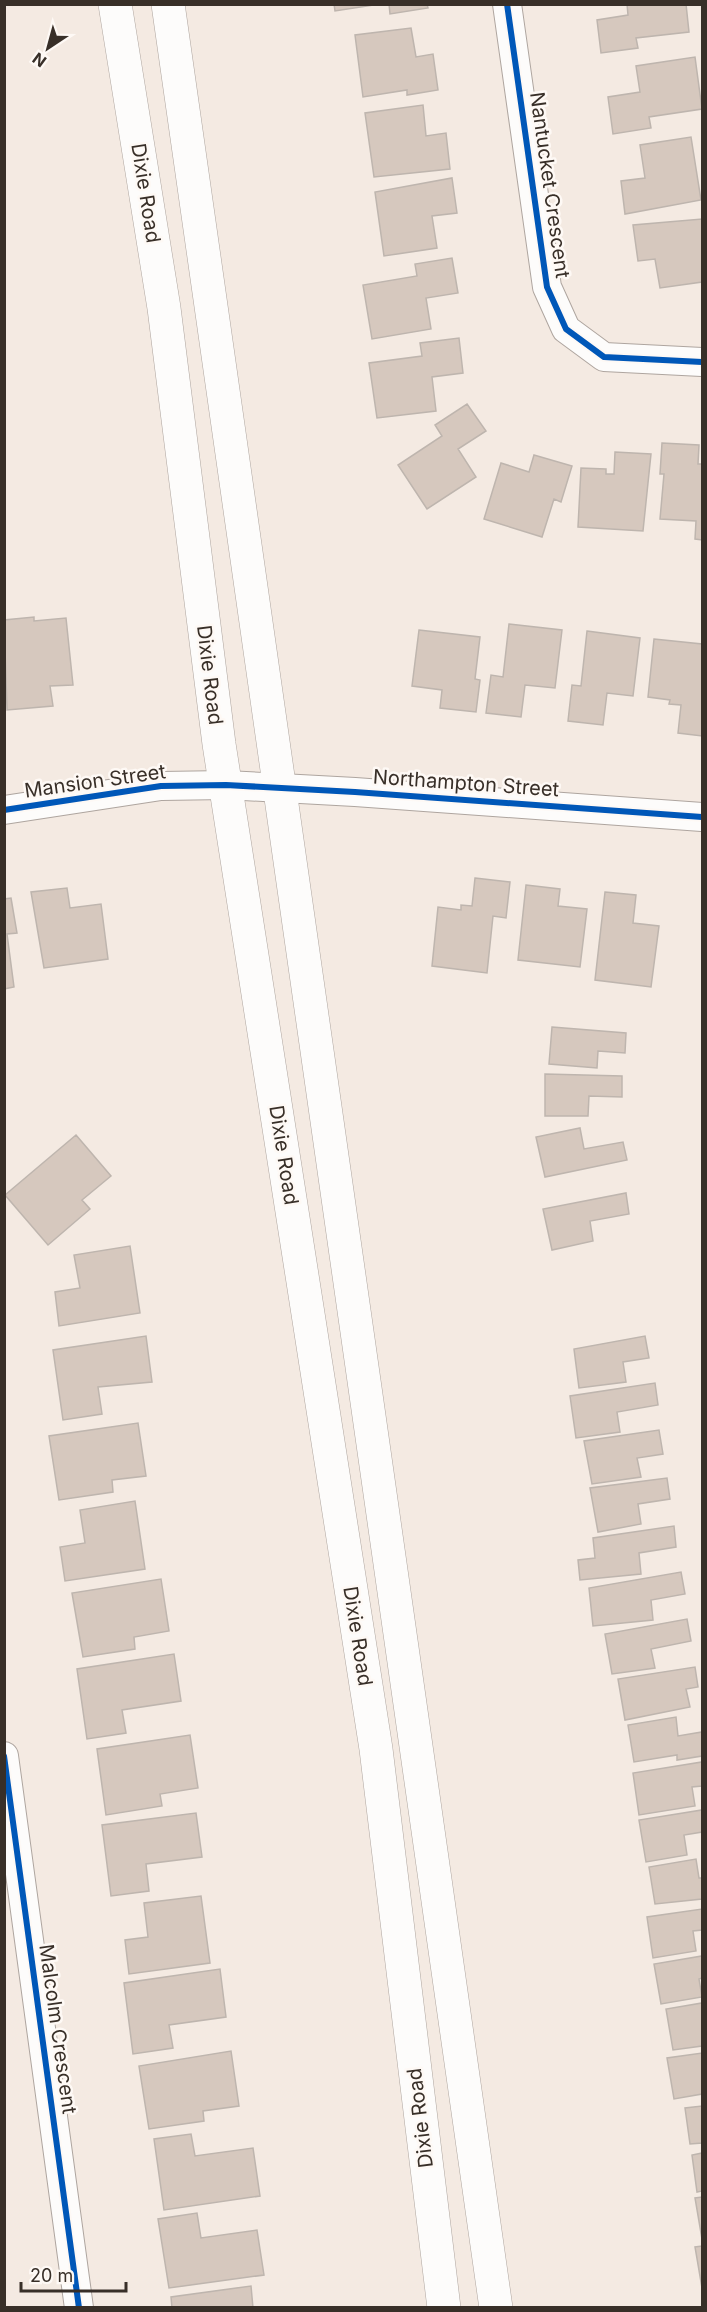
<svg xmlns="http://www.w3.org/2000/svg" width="707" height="2312" font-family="Inter,sans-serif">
<rect width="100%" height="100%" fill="#f4eae2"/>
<path fill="#d6c8be" stroke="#beb5ae" stroke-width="1.5" d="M334 4H380L335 11Z
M389 4H427L428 8 390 14Z
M627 4H686L689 32 636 38 638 48 601 53 597 20 628 15Z
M411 28 416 57 433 54 438 90 407 95V90L363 97 355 35Z
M695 57 702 109 649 117 651 128 613 134 608 97 640 92 636 66Z
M423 105 426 136 446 133 450 169 374 177 365 113Z
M691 137 701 200 625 214 621 181 645 178 640 145Z
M452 178 457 213 432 216 437 248 384 256 375 192Z
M702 219V282L660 288 655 259 638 261 633 225Z
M452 258 458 293 426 298 431 329 372 339 363 285 417 276 415 264Z
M459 338 463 373 432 377 436 411 377 418 369 363 422 356 420 343Z
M467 404 486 431 458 449 476 477 427 509 398 465 442 436 435 425Z
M662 443 699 445 698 464H702V540L695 539 696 521 660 519 664 474H660Z
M615 452 651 454 643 531 578 527 581 468 606 469V474H614Z
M534 455 572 466 561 502 554 499 542 537 484 519 501 463 529 472Z
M34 617V621L66 618 73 685 50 686 53 706 7 710 4 620Z
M509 624 562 630 555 688 525 685 521 717 486 713 491 675 503 677Z
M419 630 480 637 475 679 480 680 476 712 440 708 442 690 412 686Z
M587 631 640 638 633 696 607 693 603 725 568 721 572 685 581 686Z
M654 639 702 644V736L678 733 681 705 669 704 670 700 648 697Z
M475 878 510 882 506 918 493 916 487 973 432 966 438 907 461 910V905L472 906Z
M526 885 560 889 558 906 587 909 580 967 518 960Z
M67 888 70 908 101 904 108 959 44 968 31 892Z
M605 892 636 895 633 923 659 926 651 987 595 980Z
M11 898 17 933 7 934 14 987 4 989V899Z
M552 1027 626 1033 625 1053 598 1051 597 1068 549 1064Z
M545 1074 622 1076V1097L589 1096 588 1116H545Z
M580 1128 584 1149 623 1142 627 1160 545 1177 536 1137Z
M76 1135 111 1176 82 1200 90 1209 48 1245 5 1195Z
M626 1193 629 1214 590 1221 593 1241 552 1250 543 1209Z
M130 1246 140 1313 59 1326 55 1292 80 1288 74 1255Z
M146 1336 152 1382 98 1387 102 1414 63 1420 53 1350Z
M645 1336 649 1358 623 1362 626 1382 579 1388 574 1349Z
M655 1383 658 1405 617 1412 620 1432 576 1438 570 1396Z
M138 1423 146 1476 112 1480 113 1492 59 1500 49 1436Z
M659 1430 663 1454 637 1458 641 1477 592 1484 584 1441Z
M667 1478 670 1499 638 1504 641 1524 598 1532 590 1488Z
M135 1501 145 1569 65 1581 60 1547 85 1543 80 1510Z
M674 1526 676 1547 639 1553 641 1574 580 1580 578 1560 595 1558 593 1538Z
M681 1572 685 1594 651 1600 653 1620 593 1626 589 1588Z
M161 1579 169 1631 134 1637 135 1649 83 1657 72 1593Z
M687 1619 691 1641 651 1649 655 1668 612 1674 605 1634Z
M174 1654 181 1701 122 1710 126 1733 87 1739 77 1669Z
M695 1667 698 1687 686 1689 690 1707 625 1720 618 1679Z
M676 1717 678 1736 702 1732V1756L677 1760V1755L634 1762 628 1725Z
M190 1735 198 1788 160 1794 162 1806 106 1815 97 1749Z
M702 1762V1786L692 1787 695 1806 639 1815 633 1773Z
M702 1810V1832L684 1835 687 1855 646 1862 639 1820Z
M196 1813 202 1857 146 1864 149 1891 111 1896 102 1825Z
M696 1859 699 1878H702V1899L655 1904 649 1867Z
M201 1896 210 1963 129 1974 125 1940 148 1937 144 1903Z
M702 1909V1930L693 1931 696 1951 653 1958 647 1917Z
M702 1956V1978L699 1979 702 1997 661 2004 654 1964Z
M220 1969 226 2017 169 2025 173 2048 133 2054 124 1983Z
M702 2003V2046L673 2050 666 2009Z
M231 2051 239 2106 203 2111 204 2121 149 2129 139 2066Z
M702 2053V2094L674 2099 667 2058Z
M702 2106V2143L690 2144 685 2108Z
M191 2134 195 2156 253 2148 260 2196 164 2210 154 2139Z
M702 2153V2191L697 2192 692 2155Z
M702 2197V2239L695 2198Z
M197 2213 201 2238 257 2230 264 2275 169 2288 158 2219Z
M702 2246V2288L695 2247Z
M251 2286 253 2308H172L171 2297Z"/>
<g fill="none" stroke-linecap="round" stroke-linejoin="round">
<g stroke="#aea59f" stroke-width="30">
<path id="minor" d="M507 4 547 287 566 329 604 357 702 362
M4 810 161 786 226 785 355 792 702 817
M4 1756 79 2308"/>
</g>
<g stroke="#aea59f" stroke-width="34">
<path id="secondary" d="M115 4 164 308 219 744 376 1749 444 2308
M168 4 496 2308"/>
</g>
<use href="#minor" stroke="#fdfcfb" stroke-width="28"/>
<use href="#secondary" stroke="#fdfcfb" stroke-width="33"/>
<g stroke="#fef9f5" stroke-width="10">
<path id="cycleway" d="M507 4 547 287 566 329 604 357 702 362
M4 810 161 786 226 785 355 792 702 817
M4 1756 79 2308"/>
</g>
<use href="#cycleway" stroke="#0057b8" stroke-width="6"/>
</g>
<g text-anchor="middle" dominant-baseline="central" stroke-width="5" stroke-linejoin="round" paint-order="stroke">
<g font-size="20" fill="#382f28" stroke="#fef9f5">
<text transform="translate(550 185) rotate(82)">Nantucket Crescent</text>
<text transform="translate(146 193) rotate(81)">Dixie Road</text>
<text transform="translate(210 675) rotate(83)">Dixie Road</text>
<text transform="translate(95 781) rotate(-8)">Mansion Street</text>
<text transform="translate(466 783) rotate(4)">Northampton Street</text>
<text transform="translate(284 1155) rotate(81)">Dixie Road</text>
<text transform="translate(358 1636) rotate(81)">Dixie Road</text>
<text transform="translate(58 2029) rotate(82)">Malcolm Crescent</text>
<text transform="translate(420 2118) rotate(-97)">Dixie Road</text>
</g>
</g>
<rect width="707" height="2312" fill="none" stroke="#382f28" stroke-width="12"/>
<g transform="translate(48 48) rotate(216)" stroke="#fef9f5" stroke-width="4.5" paint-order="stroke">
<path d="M0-4.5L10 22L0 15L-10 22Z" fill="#382f28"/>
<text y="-9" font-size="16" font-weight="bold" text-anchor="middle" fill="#382f28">N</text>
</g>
<path d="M21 2282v9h105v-9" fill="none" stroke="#382f28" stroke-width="3"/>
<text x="30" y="2282" font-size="18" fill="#382f28" stroke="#fef9f5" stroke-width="4.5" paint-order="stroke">20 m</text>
</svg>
